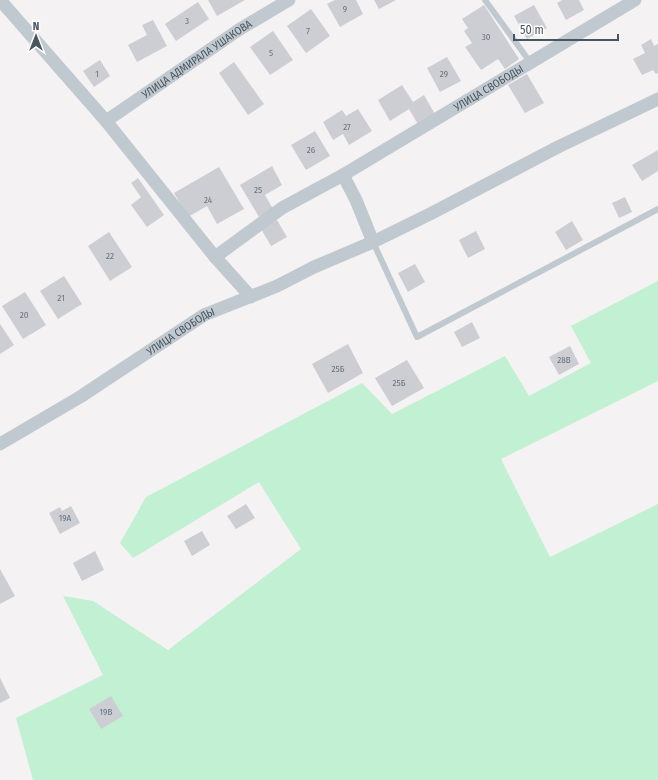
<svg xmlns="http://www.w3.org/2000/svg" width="658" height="780" font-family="'Fira Sans Condensed',sans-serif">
<rect width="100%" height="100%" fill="#f4f2f2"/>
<path fill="#c2f0d3" d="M658 281V381L501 459 550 557 658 504V780H33L16 718 103 675 63 596 93 601 168 650 301 549 259 482 133 558 120 543 146 497 362 383 392 414 505 356 529 396 591 363 571 326Z"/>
<path fill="#ccced4" d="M208 0H245L217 16Z
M335 0H356L363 14 340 27 327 4Z
M374 0H396L379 9Z
M562 0H579L584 10 566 20 557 3Z
M198 2 209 19 176 41 165 24Z
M484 5 519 59 505 69 498 59 481 70 465 47 472 43 464 31 468 28 462 19Z
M534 5 547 28 527 39 514 16Z
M311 9 330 36 306 53 287 26Z
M153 20 167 46 137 62 128 45 147 35 142 25Z
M273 31 293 60 270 75 250 47Z
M651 39 654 46 658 44V73L656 74 653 70 642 75 633 59 645 53 641 45Z
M447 57 461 81 440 92 427 68Z
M100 60 110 76 94 87 83 71Z
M234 62 264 104 248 115 219 73Z
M527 74 544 103 525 113 508 85Z
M402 85 413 102 424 95 436 116 419 126 409 109 390 121 378 100Z
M358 109 372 131 349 145 343 134 333 140 323 122 342 110 346 116Z
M315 131 330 156 306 170 291 145Z
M658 150V171L642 181 632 165Z
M272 166 282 185 265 195 273 209 259 217 240 185Z
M219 167 244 209 217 224 207 206 188 217 174 193Z
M138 178 164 215 147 227 131 205 141 197 131 183Z
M625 197 632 212 619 218 612 203Z
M277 220 287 237 271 246 261 229Z
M572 221 583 240 566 250 555 232Z
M476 231 485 249 468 258 459 240Z
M109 232 132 267 110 281 88 246Z
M415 264 425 282 408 292 398 273Z
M64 276 82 304 58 319 40 291Z
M25 292 46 325 23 339 2 306Z
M472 322 480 338 462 347 454 332Z
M0 324 14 345 0 354Z
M348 344 363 373 328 393 312 364Z
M570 346 579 364 559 375 549 357Z
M407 360 424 388 392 406 375 378Z
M246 504 255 518 236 529 227 516Z
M71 506 80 523 60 534 49 513 60 507 62 511Z
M202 531 210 545 192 556 184 541Z
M95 551 104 570 82 581 73 563Z
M0 569 15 596 0 604Z
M0 678 10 698 0 703Z
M111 696 123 716 101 729 89 709Z"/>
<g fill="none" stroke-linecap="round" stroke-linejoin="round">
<path stroke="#c0c9d0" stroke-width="6" d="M485 0 530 62
M373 242 417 337 658 209"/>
<g stroke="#c0c9d0" stroke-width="13">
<path d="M0 0 106 121 215 257 251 297"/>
<path id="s1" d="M106 121 240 29 289 0"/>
<path d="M373 242 430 214 558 147 658 99"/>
<path id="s2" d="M215 257 282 208 343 175 635 0"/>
<path id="s3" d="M0 444 80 397 204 315 277 286 314 267 373 242 356 200 343 175"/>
</g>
</g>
<g text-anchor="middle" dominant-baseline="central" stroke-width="3" stroke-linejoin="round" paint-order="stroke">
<g font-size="9" fill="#6a737c">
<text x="345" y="9">9</text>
<text x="187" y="21">3</text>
<text x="308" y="31">7</text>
<text x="486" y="37">30</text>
<text x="271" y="53">5</text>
<text x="97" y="74">1</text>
<text x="444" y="74">29</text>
<text x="347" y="127">27</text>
<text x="311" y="150">26</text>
<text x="258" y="190">25</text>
<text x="208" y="200">24</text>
<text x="110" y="256">22</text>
<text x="61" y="298">21</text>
<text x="24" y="315">20</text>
<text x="564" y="360">28В</text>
<text x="338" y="369">25Б</text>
<text x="399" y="383">25Б</text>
<text x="65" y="518">19А</text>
<text x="106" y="712">19В</text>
</g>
<g font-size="11" fill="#49555f" stroke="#fff">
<text stroke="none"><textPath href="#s1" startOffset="110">УЛИЦА АДМИРАЛА УШАКОВА</textPath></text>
<text stroke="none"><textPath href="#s2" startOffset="322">УЛИЦА СВОБОДЫ</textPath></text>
<text stroke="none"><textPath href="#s3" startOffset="213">УЛИЦА СВОБОДЫ</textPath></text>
</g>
</g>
<g transform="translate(36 36)" stroke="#ffffff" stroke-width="3" paint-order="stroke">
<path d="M0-3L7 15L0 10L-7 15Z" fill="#49555f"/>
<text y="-6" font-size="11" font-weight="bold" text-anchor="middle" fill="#49555f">N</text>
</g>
<path d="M514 34v6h104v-6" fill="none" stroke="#49555f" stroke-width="2"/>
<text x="520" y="34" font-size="12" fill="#49555f" stroke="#ffffff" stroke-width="3" paint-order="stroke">50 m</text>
</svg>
